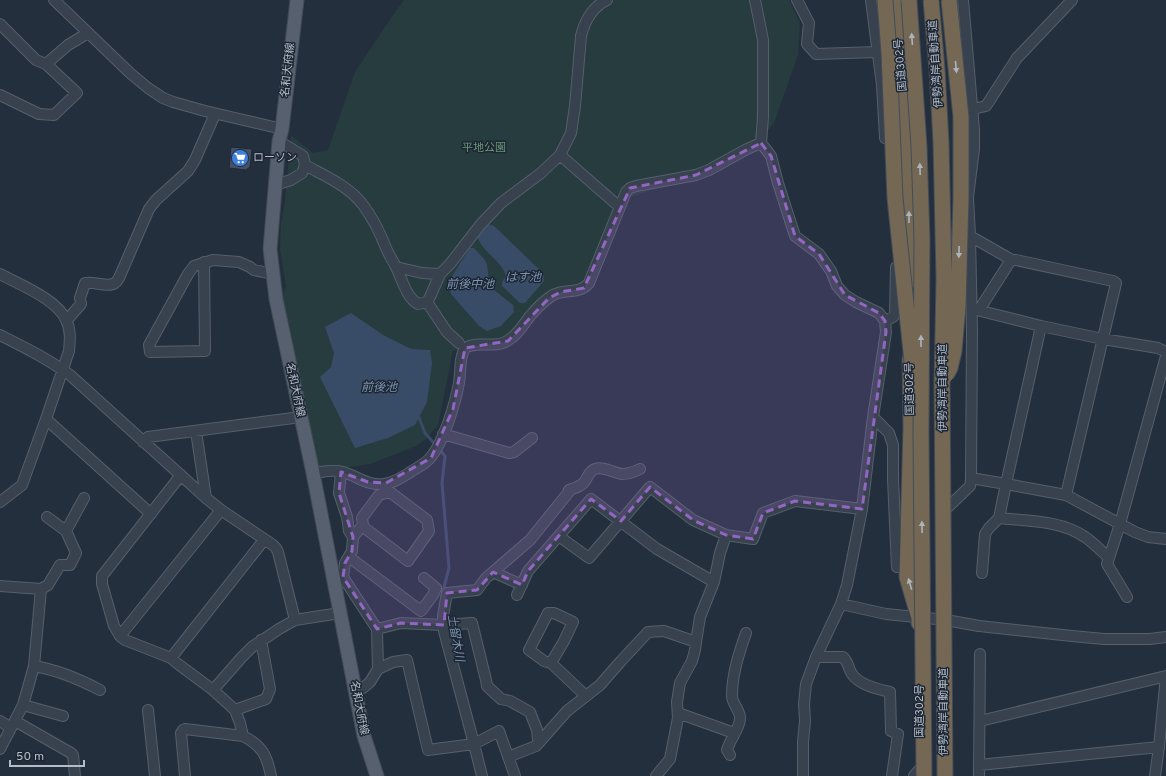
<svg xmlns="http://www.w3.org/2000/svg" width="1166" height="776" font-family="Overpass,'Noto Sans JP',sans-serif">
<rect width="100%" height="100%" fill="#242f3e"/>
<path fill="#263c3f" d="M404 0H789L800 23 798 55 774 123 757 144 716 167 623 200 594 268 577 287 550 300 512 336 453 351 438 425 426 439 416 446 370 464 316 472 281 298 286 286 280 249 281 223 285 201 291 135 313 153 328 150 355 72 391 18Z"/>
<path fill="#394c67" d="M487 224 494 226 543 273 544 281 525 303H520L502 286V282L506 276C501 259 481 252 477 235Z
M470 248H474L484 259 487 264 489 281 494 290 513 305 514 312 501 326 487 331 479 326 451 294 449 284 452 276Z
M351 313 383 335 411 349 430 350 432 363 427 402 415 425 388 438 355 448 320 377 331 367 334 353 325 327Z"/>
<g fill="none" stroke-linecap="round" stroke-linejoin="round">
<path stroke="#394c67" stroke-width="3" d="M418 415 425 433 445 456 442 483 449 568 442 595"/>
</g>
<path fill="#455162" stroke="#1f2835" d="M231 147 252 149 250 167 246 170 229 168Z"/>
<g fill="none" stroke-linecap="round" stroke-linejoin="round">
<g stroke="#565f6c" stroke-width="12">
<path id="minor" d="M54 0 130 73 148 88 163 98 173 102 205 111 282 129
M755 0 763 40V117L761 143 771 156 778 183 795 236 819 254 831 271 837 286 845 295 856 302 879 313 885 321
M797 0 809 23 807 44 816 54 877 52
M871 0 882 85 885 138
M0 24 36 60 46 64 77 93 54 115 39 114 0 95
M46 64 68 45 88 33
M973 109 986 106 1017 58 1072 0
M560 155 615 203
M305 165C325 176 349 186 363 205 372 217 381 235 386 248 389 255 393 261 396 267 402 279 406 297 418 304L427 302 447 332 459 343
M275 185 291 180 302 173 305 165 303 156 279 141
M970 236 1012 260
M204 262 205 351 150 352 149 345 188 274 194 266 213 260 239 262 250 267 254 270 273 274
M396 267 422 273 440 274 430 297 427 302
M0 274C20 285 57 299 66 320 71 329 70 340 69 351L46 419 151 514
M440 274 450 264 481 224 501 203 541 173 560 155 571 133 575 106 581 36C585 20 592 7 607 0
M973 309 1041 326
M979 310 1009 263 1012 260H1016L1113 281 1116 283 1066 495
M67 320 81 304 80 298 85 283C94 281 108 288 115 283 117 282 118 279 119 278L149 209 156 200 188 171 195 160 215 114
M0 335C24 347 48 359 70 375L206 498 221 510 273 545 276 548 278 552 295 620
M1166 352 1158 348 1103 339 1041 326 1006 484 1066 495 1135 532 1148 537 1166 539
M873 417 889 433 893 445V479L897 567
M196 431 206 498
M443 434 509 453 514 452 532 438
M143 442 148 437 301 417
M341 472 339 493 347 517 349 531 353 537
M313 473C323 472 333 469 343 472 357 476 368 486 384 484 393 483 401 478 409 473 416 468 426 464 431 457 444 441 455 404 459 383 461 371 459 358 465 348 478 340 494 349 507 341 517 336 523 325 530 316 535 310 543 302 550 297 563 287 578 296 589 283L626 192 630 188 636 186 696 175 709 170 747 149 761 143
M181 475 102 576V584L114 626 120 636 125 640 171 658 178 664 213 690 235 710 240 723 243 736C262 746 267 755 271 776
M971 478 1006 484 999 518 989 528 985 534 982 573
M0 502 22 485 46 419
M947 508 970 486 971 480 972 330 970 236 968 197 974 149V130L963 0
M999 518C1027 521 1061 520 1085 537 1094 543 1101 551 1109 558L1120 524 1166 356
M362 526 408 561 429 531 427 520 390 492 379 495 362 518 363 525 353 537 352 551 345 563 343 577 377 629 378 669
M66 531 84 498
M560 537 589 558 650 487 693 520 726 535 753 539 763 513 795 501 862 509
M349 557 421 611 433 595 436 588 424 578
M1109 558 1107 564 1127 597
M493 572 522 585
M0 586 41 589 48 585 60 565H70L76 553 66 531 47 517
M517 595 528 571 591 499 657 549 714 582
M841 604 886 614 946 620 979 626 1072 636 1104 639H1150L1166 637
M377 629 401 623 444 625 472 623 486 680 487 686 501 699 510 701 530 712 537 730 538 739 540 741
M120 636 221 510
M816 657H843C849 663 848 668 852 674 859 685 878 689 890 692L891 731 898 734 892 776
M171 658 264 540
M551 663 564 641 573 622 554 613H548L529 650 544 661 551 663 586 696
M34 666C58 670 79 679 100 690
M213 690 242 657 252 647 279 629 295 620 340 613
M356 690 363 688 370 682 378 669 393 662 407 660 428 750 474 744 499 731 515 776
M23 705 63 716
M148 710 155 776
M235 710 266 699 270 689 261 640
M678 713 734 733
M0 721 11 728
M15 721 71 753 73 755 75 776
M980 721 1166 676
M0 749 23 705 34 666 41 589
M730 755 727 750C730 739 739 730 740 719 741 711 732 704 732 696 732 674 739 653 746 633
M508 757 536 746 567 711 600 685 621 661 648 632 664 631 696 642
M979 765 1159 747
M185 776 181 733 183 730 185 729 243 736
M482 776 474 744 444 631 443 616 447 593 477 590 486 578 530 540 568 493 569 490C575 488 582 486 585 481 588 477 589 471 595 469 603 466 614 473 622 474 629 474 634 472 640 469
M656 776 670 759 678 718 677 702 680 683 692 661 695 650 696 642 700 617 714 582 720 553 726 535
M803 776V742L805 721 804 704 806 684 816 657 841 604 847 585 862 509 873 417 886 332 885 321 893 317 895 314 896 267
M914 776 920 769
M979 776 980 654
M1155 776 1159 747 1166 676"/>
</g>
<g stroke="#414a57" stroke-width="15">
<path id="major" d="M297 0 282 129 279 141 270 249 276 299 313 473 364 736 377 776"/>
</g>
<g stroke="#434c59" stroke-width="17">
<path id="highway" d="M895 0 906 118 909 214V281
M910 359 911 428 907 577 919 618V623"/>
</g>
<use href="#minor" stroke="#38414e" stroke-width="10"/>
<use href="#major" stroke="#56606e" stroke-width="13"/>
<use href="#highway" stroke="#746855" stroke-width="15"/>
<g stroke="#434c59" stroke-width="17" stroke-linecap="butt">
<path id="highway-bridge" d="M885 0 889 53 895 198 913 371
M909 0 919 146 922 239 921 434 924 776
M931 0 937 69 941 142 944 279 942 383 945 776
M946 375 950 368 954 351 958 306 961 197V117L949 0"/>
</g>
<use href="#highway-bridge" stroke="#746855" stroke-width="15"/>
</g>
<defs><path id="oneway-solid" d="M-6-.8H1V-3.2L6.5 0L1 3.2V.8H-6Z"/></defs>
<g fill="#aeb4bd">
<use href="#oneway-solid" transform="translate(912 39) rotate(-94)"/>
<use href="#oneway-solid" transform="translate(956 67) rotate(85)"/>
<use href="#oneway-solid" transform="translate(920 169) rotate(-92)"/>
<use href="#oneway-solid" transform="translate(909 217) rotate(-90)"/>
<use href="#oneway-solid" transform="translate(959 252) rotate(92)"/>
<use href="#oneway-solid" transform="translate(921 341) rotate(-90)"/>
<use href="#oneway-solid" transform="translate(922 527) rotate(-91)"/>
<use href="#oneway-solid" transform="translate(910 584) rotate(-106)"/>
</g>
<path fill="#9266c3" fill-opacity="0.2" stroke="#9266c3" stroke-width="3" stroke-dasharray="8 5" stroke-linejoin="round" d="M761 143 771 156 795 236 819 254 845 295 879 313 885 321 886 332 862 509 795 501 763 513 753 539 726 535 693 520 650 487 621 521 591 499 528 571 522 585 493 572 477 590 447 593 444 625 401 623 377 629 343 577 345 563 352 551 353 537 339 493 341 472 368 482 386 483 431 458 453 409 465 348 508 341 549 298 561 292 584 288 630 188 696 175Z"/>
<defs>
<g id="supermarket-disc" transform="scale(0.9)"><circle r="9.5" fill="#3f7fe0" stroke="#1d2633"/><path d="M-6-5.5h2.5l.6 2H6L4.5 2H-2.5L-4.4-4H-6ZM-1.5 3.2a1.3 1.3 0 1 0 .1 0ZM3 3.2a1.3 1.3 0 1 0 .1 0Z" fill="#fff"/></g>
</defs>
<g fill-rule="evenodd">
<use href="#supermarket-disc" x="240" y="158"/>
</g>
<g text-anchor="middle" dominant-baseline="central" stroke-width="3" stroke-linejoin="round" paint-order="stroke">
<g font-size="11" fill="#b4bcc9" stroke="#1d2633">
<text transform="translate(936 64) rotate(-94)">伊勢湾岸自動車道</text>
<text transform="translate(901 65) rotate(-95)">国道302号</text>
<text transform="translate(288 70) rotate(-84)">名和大府線</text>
<text transform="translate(943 388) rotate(-90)">伊勢湾岸自動車道</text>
<text transform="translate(910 389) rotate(-91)">国道302号</text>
<text transform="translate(295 390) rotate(78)">名和大府線</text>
<text transform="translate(359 708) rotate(79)">名和大府線</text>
<text transform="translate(920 711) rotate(-90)">国道302号</text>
<text transform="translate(944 712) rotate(-90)">伊勢湾岸自動車道</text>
</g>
<g font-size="11" fill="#6b9a76" stroke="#1d2633">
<text x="484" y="148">平地公園</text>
</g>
<g font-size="11" fill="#b4bcc9" stroke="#1d2633" text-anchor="start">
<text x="253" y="158">ローソン</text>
</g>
<g font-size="12" font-style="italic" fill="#7c92b1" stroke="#1d2633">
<text x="523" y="278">はす池</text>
<text x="470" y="285">前後中池</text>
<text x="379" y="388">前後池</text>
<text transform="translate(455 638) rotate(80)">土留木川</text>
</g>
</g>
<path d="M10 760v6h74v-6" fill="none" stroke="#b4bcc9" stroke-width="2"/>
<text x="16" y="760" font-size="12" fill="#b4bcc9" stroke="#1d2633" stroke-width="3" paint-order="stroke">50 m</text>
</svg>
